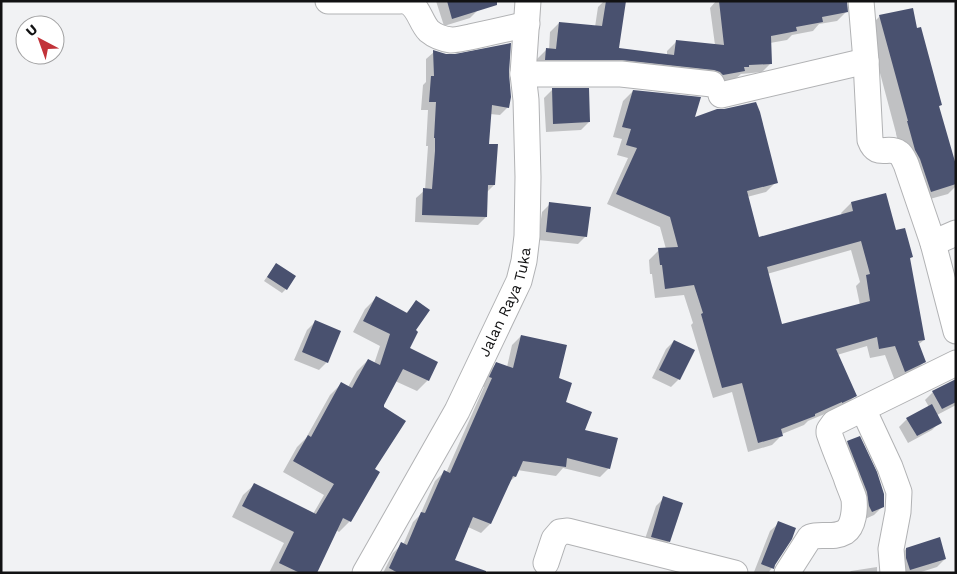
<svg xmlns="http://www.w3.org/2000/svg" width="957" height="574" font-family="'Work Sans',sans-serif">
<rect width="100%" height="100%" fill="#f1f2f4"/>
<path fill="#0003" fill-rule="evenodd" d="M436 1H475L478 10 470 18 444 26Z
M604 1H625L617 49 667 55V51L676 42 715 45 710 8 716 1H846V12L837 21 819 24 813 31 792 35 787 40 770 43 771 63 762 72 741 74 735 79 714 84 537 68V59L546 50H549L550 32 559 23 595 27 598 7Z
M880 16 916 30 941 104 938 108 956 169V186L948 194 919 202 904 162 896 134V133L868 28Z
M434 52 508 107 500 115 490 114 487 145 494 185 487 192 486 217 478 225 415 222 416 198 425 190 427 160 428 146H426L428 110H421L423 85 426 82V59Z
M552 90 589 122 581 130 546 132 544 98Z
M633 91 692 119 776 182 766 192 747 197 758 239 842 215 841 213 851 203 885 194 895 232 912 256 909 260 924 340 918 345 924 362 914 372 895 381 885 355 870 358 867 346 837 355 856 395 846 405 808 421 804 425 782 434V435L772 445 748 452 732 392 713 398 691 325 693 323 684 295 655 298 652 274H650L649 260 659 250 666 249 660 227 607 204 628 158 617 155 622 139 613 137 623 101ZM851 250 860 282 856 286 860 305 781 326 767 274Z
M550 204 586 236 578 244 538 240 542 212Z
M276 264 286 289 282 293 264 281Z
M376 298 405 314 417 302 414 331 408 349 428 380 417 391 395 381 382 405 373 470 350 521 339 532 336 530 315 573H269L284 543 232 517 243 495 255 484 313 514 324 495 283 472 297 447 306 438 330 395 341 384 348 387 357 371 368 360 374 364 380 346 353 332 365 309Z
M315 322 327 362 319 370 294 360 307 330Z
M521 336 558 379 564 403 609 468 600 477 563 468 556 476 517 470 515 477 508 483 490 524 481 533 468 527 448 573H383L393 553 402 544 403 545 413 522 420 515 435 481 444 472 446 473 484 387 481 386 488 372 497 363 507 367 512 345Z
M674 341 679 379 671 387 652 378 666 349Z
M956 381V405L937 415 940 422 932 430 908 443 899 427 907 419 929 407 925 400 933 392Z
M848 442 883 506 874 515 863 520 840 450Z
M664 498 669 541 661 549 643 545 656 506Z
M779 523 772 568 768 573 754 572 770 531Z
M906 549 945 559 937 567 918 573H901L898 557Z
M877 567V573H849L851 571Z"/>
<path fill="#49516f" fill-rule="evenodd" d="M447 1H497V5L452 19Z
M606 1H626L619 48 674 55 676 40 724 45 719 1H847L848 12 822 17 823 22 796 27 797 31 771 36 772 64 749 65V67H744L745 71 723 75 720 72 714 70 622 60H545L546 48 556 49 559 22 602 26Z
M913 8 917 28 921 27 942 105 939 106 956 165V184L931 192 920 159 915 150 907 121H908L879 15Z
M511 43 509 73 511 97 509 108 492 105 489 144H498L495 185H488L487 217 422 215 423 188 432 189 435 151V138H434L436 102H429L431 76H434L433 50 446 54H455Z
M552 88H589L590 122 553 124Z
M633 90 701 97 695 117 717 109H724L756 102 760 112 778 183 747 191 759 237 853 211 851 202 886 193 896 230 905 228 913 257 910 258 925 340 918 341 926 362 905 372 895 346 879 349 877 337 836 349 857 396 842 403V402L815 414V416L781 429 783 436 758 443 742 383 722 388 701 314 703 313 694 285 665 289 662 265H660L658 248 678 247 670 217 616 194 637 148 626 145 631 129 622 127ZM861 241 870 274 866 275 870 301 782 324 767 267Z
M549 202 591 207 587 237 546 232Z
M276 263 296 276 287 290 267 277Z
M376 296 407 313 416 300 430 310 416 330 418 332 410 348 438 362 429 381 403 369 384 405V407L406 421 375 469 380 472 351 522 343 518 317 573H300L279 563 294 532 242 506 254 483 316 514 334 484 293 461 308 435 311 437 341 382 352 388 368 359 380 365 390 334 363 321Z
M315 320 341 331 328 363 302 352Z
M521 335 567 345 559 378 572 383 566 402 592 412 585 430 618 438 610 469 567 458 566 467 523 461 516 477 513 476 491 524 473 517 455 560 486 571V573H398L389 568 401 542 407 545 421 512 425 513 444 470 450 473 492 378 489 377 496 362 513 368Z
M674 340 695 350 680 380 659 370Z
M956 379V402L942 409 932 391Z
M932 404 942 423 917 436 906 418Z
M860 436 877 472 884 494V507L872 512 869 506 867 492 847 441Z
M663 496 683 503 670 542 651 537Z
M778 521 796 528 792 539 775 565 774 569 761 564Z
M940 537 946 559 910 570 906 558V548Z"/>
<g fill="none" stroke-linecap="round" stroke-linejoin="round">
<g stroke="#b1b2b4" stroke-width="27">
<g id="minor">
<path d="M328 1H400"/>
<path d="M406 1C419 6 420 22 429 31 435 36 443 39 451 40 457 40 464 38 470 37 489 33 508 29 527 24"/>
<path d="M861 1 866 61 870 140C877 159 888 145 899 153 902 155 904 160 906 164L933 243 956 331"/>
<path d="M523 74H621L712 84"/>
<path d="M721 95 866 61"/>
<path d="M933 243 956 233"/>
<path d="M863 409 890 467 899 492 898 512 891 549 893 573"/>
<path d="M546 563 554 539 560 532 568 531 735 573"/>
<path id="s1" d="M365 573 457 411 519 281 524 261 527 236 528 177 526 100 523 74 528 1"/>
<path d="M787 573 810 537C822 533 833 539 845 532 854 526 855 509 854 499 852 492 848 484 846 477 840 462 834 448 829 433V430L834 423 956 363"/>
</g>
</g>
<use href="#minor" stroke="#fff" stroke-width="25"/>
</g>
<g text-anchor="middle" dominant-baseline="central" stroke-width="5" stroke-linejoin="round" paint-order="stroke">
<g font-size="15" fill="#121213" stroke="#fff">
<text stroke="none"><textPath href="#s1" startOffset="306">Jalan Raya Tuka</textPath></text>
</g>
</g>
<rect width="957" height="574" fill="none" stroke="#121213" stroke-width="5"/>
<g transform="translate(40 40) rotate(319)"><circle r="24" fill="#ffffff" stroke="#a0a0a1"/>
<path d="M0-4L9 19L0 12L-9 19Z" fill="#c23239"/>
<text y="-8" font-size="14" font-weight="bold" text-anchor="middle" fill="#121213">U</text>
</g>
</svg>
